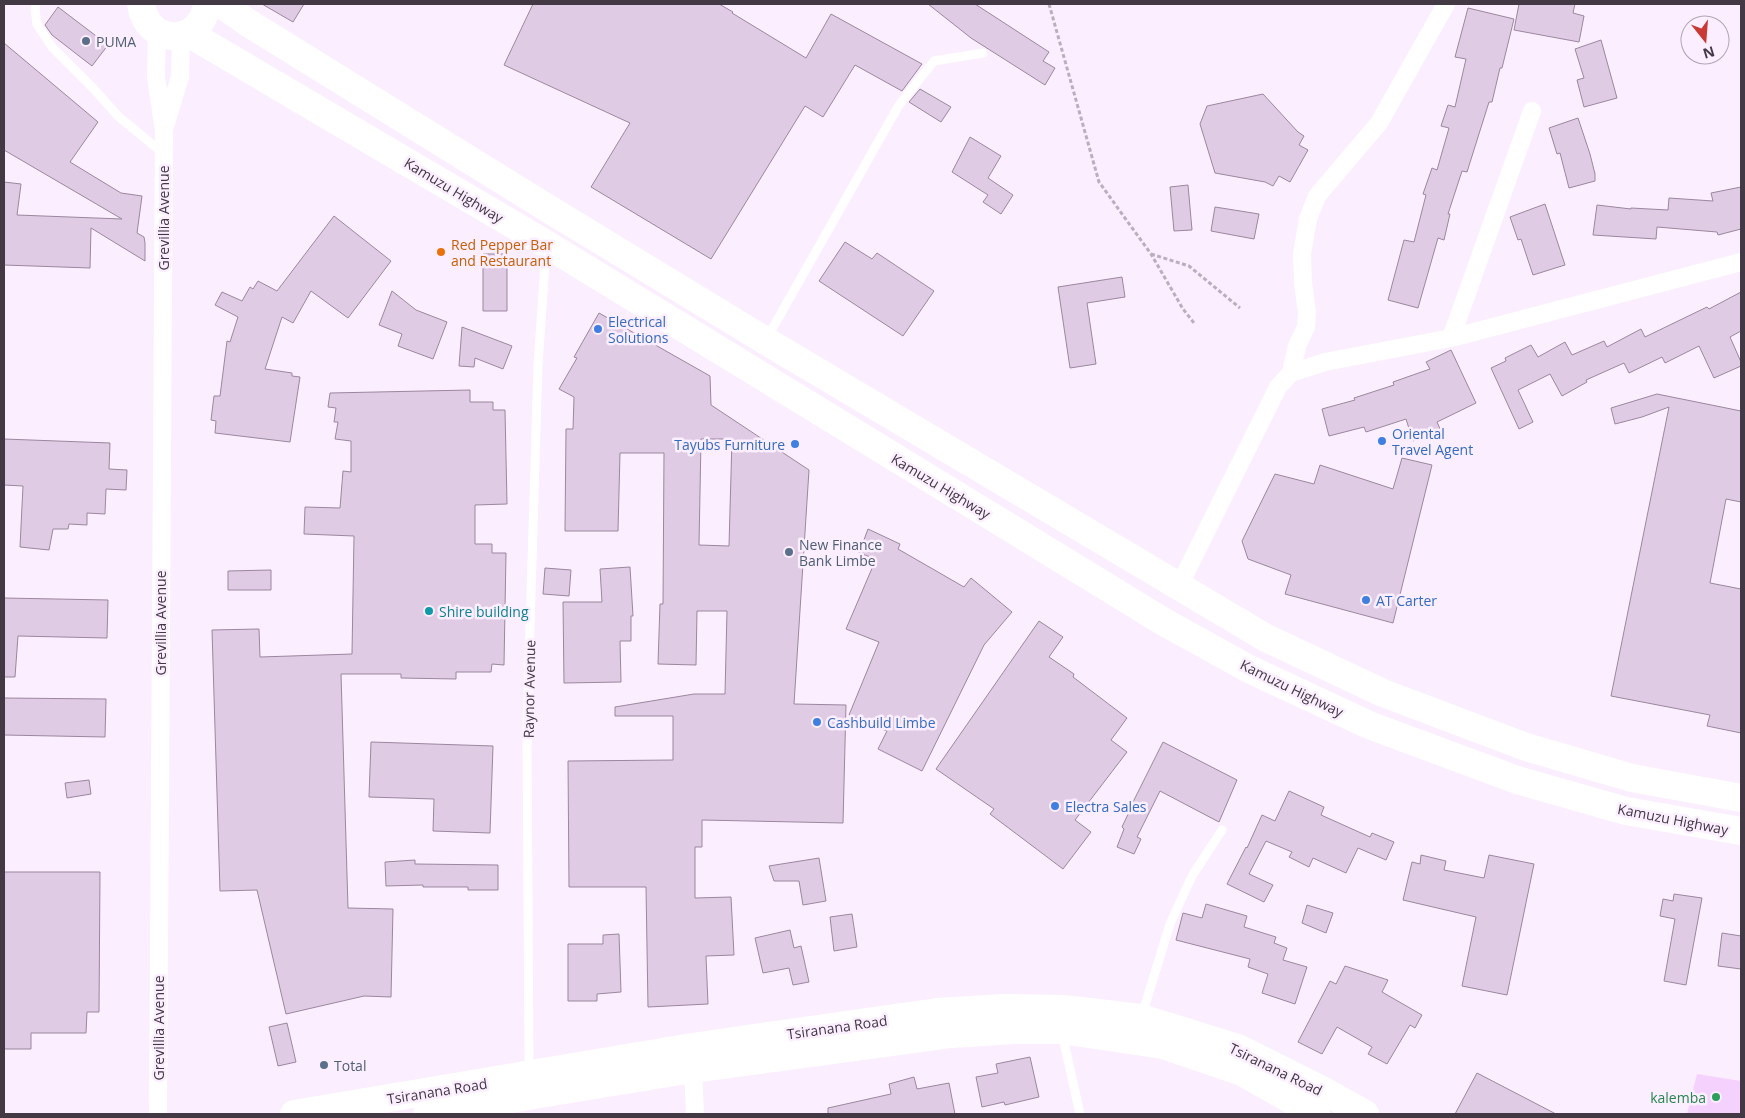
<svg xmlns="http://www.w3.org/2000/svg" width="1745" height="1118" font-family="'Open Sans',sans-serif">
<rect width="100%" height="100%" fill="#fbeefe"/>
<path fill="#f5d2fd" d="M1697 1074 1741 1081V1114H1687Z"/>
<path fill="#e0cbe5" stroke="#9b879f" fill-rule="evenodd" d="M262 4H304L293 22Z
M533 4H719L733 12 732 13 806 58 831 14 922 64 902 91 855 65 823 117 805 106 711 259 591 187 630 123 504 65Z
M928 4H975L1049 52 1043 61 1055 68 1045 85 971 38Z
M1519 4H1575L1573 13 1584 16 1579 42 1514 30Z
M58 7 108 45 92 66 52 35 45 25Z
M1468 8 1514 19 1502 68H1500L1492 102H1489L1467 172 1462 171 1448 214H1450L1444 240 1438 238 1418 308 1388 300 1404 240 1414 242 1426 195 1423 194 1432 168 1437 170 1449 128 1441 126 1448 105 1455 107 1466 59 1455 57Z
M1601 40 1617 98 1584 107 1577 80 1584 78 1575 49Z
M4 43 98 122 70 162 121 193 142 196 137 233 144 237 145 243V261L91 228 90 268 4 265V182L21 184 17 215 122 219 4 150Z
M920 89 951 107 941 122 909 102Z
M1263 94 1298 132 1304 136 1299 145 1308 150 1290 182 1279 176 1273 186 1265 182 1215 173 1200 124 1207 106Z
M1578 118 1590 154 1595 174V181L1569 188 1560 153 1557 154 1549 128Z
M970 137 1001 156 988 178 1013 195 1001 214 983 202 988 195 952 172Z
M1188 185 1192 230 1174 231 1170 187Z
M1741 187V229L1718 235 1717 232 1657 227 1656 239 1593 235 1597 205 1631 209V208L1668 210 1669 198 1713 201 1711 193Z
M1545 204 1565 265 1533 275 1521 239 1518 240 1510 217Z
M1215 207 1259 214 1254 239 1211 231Z
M334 216 391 261 348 318 311 291 293 323 282 317 265 369 292 373V376L300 377 290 442 215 433 216 421 211 420 214 396H220L227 341 230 342 238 317 215 305 222 292 242 301 250 287 253 289 258 281 277 291Z
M845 242 872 259 877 253 934 291 903 336 819 281Z
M483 254H507V311H483Z
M1122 277 1125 297 1087 303 1096 364 1070 368 1058 287Z
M392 291 416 310 447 322 433 359 398 346 402 334 379 325Z
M1741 292V331L1730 337 1741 362V366L1714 378 1699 346 1665 363 1662 357 1629 373 1624 363 1586 380 1587 382 1562 396 1550 374 1518 390 1533 422 1519 429 1491 368 1506 361 1505 358 1531 345 1538 357 1565 342 1572 355 1604 341 1607 347 1641 329 1645 337 1707 307 1709 309Z
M599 313 710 376 711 405 809 470 794 704 846 705 843 823 702 820V847H695V898L731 897 734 955 706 956 708 1004 648 1007 646 887H569L568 761 673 760V716H615V707L694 694H725L727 611H697L696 665 658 664 660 604H663L664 453H620L618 531H565L566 429H573L574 397 559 389 577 358 574 357ZM701 439H732L729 546 699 545Z
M462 327 512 346 503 369 475 358 474 367 459 366Z
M1451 350 1476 403 1437 422 1441 431 1413 441 1406 419 1366 432 1364 427 1329 436 1322 409 1355 400 1354 398 1394 385 1393 382 1430 369 1426 362Z
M470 390V402H493V410H505L507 504 475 505V544H492V553H506L504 665 492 664 491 672H456V679L401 678V674H341L348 908 393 909 391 997 364 996 286 1014 257 890 220 891 212 630 259 629 260 657 352 654 354 536 304 534 305 507 340 508 343 471 351 472V441L335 439 338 422H334L336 408 328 407 330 393Z
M1657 394 1741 411V502L1726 499 1710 583 1741 589V733L1707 726 1710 715 1611 696 1669 407 1642 417 1615 424 1611 408Z
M4 439 110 443 109 469 127 470 126 490 106 489 105 514 87 513V525L69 524 68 529H53L49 550 20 547 23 486 4 485Z
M1402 458 1432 465 1393 623 1285 594 1291 575 1248 559 1242 541 1275 474 1314 484 1320 465 1393 489Z
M868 529 900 544 898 549 964 587 971 578 1012 612 984 645 922 771 878 749 887 731 849 715 879 642 846 629 876 559 859 553Z
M630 567 633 616H631V641H620L621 682 564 683 563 602H602L600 569Z
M545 568 571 570 569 596 543 594Z
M271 570V590H228V571Z
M4 598 108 600 107 638 18 636 15 677H4Z
M1039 621 1063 637 1049 657 1074 674 1073 677 1127 718 1111 740 1127 752 1075 820 1091 832 1063 869 990 814 994 809 936 769Z
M4 698 106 699 105 737 4 735Z
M371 742 493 746 490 833 433 831 434 799 369 797Z
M1163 742 1237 780 1219 822 1160 791 1137 837 1141 839 1134 854 1117 847 1124 829 1122 827 1130 810H1129Z
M89 780 91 794 67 798 65 783Z
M1289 791 1324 807 1321 815 1370 837 1372 833 1394 842 1386 860 1358 848 1346 873 1313 858 1309 867 1289 857 1292 852 1266 841 1249 874 1273 885 1264 902 1227 884 1246 847 1247 848 1262 815 1275 821Z
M1421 855 1446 861 1444 870 1484 878 1489 855 1534 864 1507 995 1462 986 1476 917 1403 900 1412 862 1420 864Z
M819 858 826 901 803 905 799 881H774L769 866Z
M415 860V864L498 865V890H468V887H423V885L386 886 385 862Z
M4 872H100L99 1012H87L86 1033H31V1049H4Z
M1674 894 1702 898 1686 985 1664 981 1675 919 1660 916 1663 899 1673 901Z
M1206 904 1247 916 1244 927 1276 937 1274 943 1287 948 1283 960 1307 967 1295 1004 1262 993 1268 974 1248 967 1250 959 1176 940 1183 913 1202 918Z
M1307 905 1333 913 1326 933 1302 923Z
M852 914 857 947 834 951 830 917Z
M790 930 794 948 801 946 809 982 793 985 789 968 763 973 755 938Z
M1722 933 1741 936V969L1718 966Z
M619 934 621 992 597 994V1001H568V944H603V935Z
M1345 966 1388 980 1382 992 1422 1015 1415 1028 1410 1025 1387 1064 1368 1054 1372 1047 1337 1027 1322 1054 1298 1042 1330 981 1336 984Z
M287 1023 296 1062 278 1066 269 1027Z
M1030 1057 1039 1097 1005 1105 1004 1102 982 1107 976 1077 998 1073 996 1064Z
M1477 1073 1556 1114H1455Z
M914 1077 917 1089 949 1083 955 1114H828V1108L891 1094 889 1084Z"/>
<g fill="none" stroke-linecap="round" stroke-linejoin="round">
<path stroke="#baafbd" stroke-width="3" stroke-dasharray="4 2.5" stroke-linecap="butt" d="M1049 4 1099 182 1151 254 1183 309 1194 323
M1151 254 1189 266 1240 308"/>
<path stroke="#fff" stroke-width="9" d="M36 4 35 9 37 24 52 47 93 88 118 116 164 154
M767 338 899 105 934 61 983 53
M1142 1015 1170 924 1192 876 1222 830
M1062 1033 1080 1114
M529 1071 527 725 538 365 546 249"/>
<path stroke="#fff" stroke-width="18" d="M157 32 156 77 164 131 158 1114
M165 126 180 77 181 36
M1451 338 1532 111
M1291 373 1297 346 1306 327 1307 312 1303 283 1302 254 1308 219 1317 196 1379 123 1446 4
M1179 586 1278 387 1291 373 1325 362 1451 338 1741 262
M693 1069 695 1114"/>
<path stroke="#fff" stroke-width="28" d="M141 4C147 47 201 47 207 4
M221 4 250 24 557 214 766 341 1266 638 1383 693 1526 747 1632 778 1741 798
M188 33 546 244 1164 622 1249 669 1369 725 1517 780 1626 811 1741 831
M294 1114 692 1047 937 1012 1004 1008 1064 1009 1141 1018 1238 1048 1324 1091 1365 1114
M427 1114 534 1095 693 1069 952 1034 1014 1030H1061L1163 1045 1242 1072 1316 1114"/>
</g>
<g fill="#5c6f8a" stroke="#fbeefe" stroke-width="2">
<circle cx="86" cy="41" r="5"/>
<circle cx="789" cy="552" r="5"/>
<circle cx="324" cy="1065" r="5"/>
</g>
<circle fill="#e8710a" stroke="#fbeefe" stroke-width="2" cx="441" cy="252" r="5"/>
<g fill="#3f7fe0" stroke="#fbeefe" stroke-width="2">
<circle cx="598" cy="329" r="5"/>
<circle cx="1382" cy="441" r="5"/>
<circle cx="795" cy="444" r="5"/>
<circle cx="1366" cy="600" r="5"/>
<circle cx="817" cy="722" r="5"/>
<circle cx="1055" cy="806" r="5"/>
</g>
<circle fill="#0f9aa8" stroke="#fbeefe" stroke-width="2" cx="429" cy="611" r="5"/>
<circle fill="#2e9e5b" stroke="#fbeefe" stroke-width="2" cx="1716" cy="1097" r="5"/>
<g text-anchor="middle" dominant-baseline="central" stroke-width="5" stroke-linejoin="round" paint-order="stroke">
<g font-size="14" fill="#4e5e75" stroke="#fbeefe" text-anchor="start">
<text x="96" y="41">PUMA</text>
<text x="799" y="544">New Finance<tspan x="799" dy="16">Bank Limbe</tspan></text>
<text x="334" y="1065">Total</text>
</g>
<g font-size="14" fill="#423944" stroke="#fbeefe">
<text transform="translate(454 190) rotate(31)">Kamuzu Highway</text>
<text transform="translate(163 218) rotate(-90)">Grevillia Avenue</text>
<text transform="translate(941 486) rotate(31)">Kamuzu Highway</text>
<text transform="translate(160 623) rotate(-90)">Grevillia Avenue</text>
<text transform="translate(1292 688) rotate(26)">Kamuzu Highway</text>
<text transform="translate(529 689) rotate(-89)">Raynor Avenue</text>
<text transform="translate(1673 819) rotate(11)">Kamuzu Highway</text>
<text transform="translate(837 1027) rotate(-8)">Tsiranana Road</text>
<text transform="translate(158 1028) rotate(-90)">Grevillia Avenue</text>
<text transform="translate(1276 1069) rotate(26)">Tsiranana Road</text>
<text transform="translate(437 1091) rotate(-9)">Tsiranana Road</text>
</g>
<g font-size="14" fill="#c56008" stroke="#fbeefe" text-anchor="start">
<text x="451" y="244">Red Pepper Bar<tspan x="451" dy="16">and Restaurant</tspan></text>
</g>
<g font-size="14" fill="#366cbe" stroke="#fbeefe" text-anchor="start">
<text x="608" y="321">Electrical<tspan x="608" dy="16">Solutions</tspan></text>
<text x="1392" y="433">Oriental<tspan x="1392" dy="16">Travel Agent</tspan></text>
<text x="785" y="444" text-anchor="end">Tayubs Furniture</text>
<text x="1376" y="600">AT Carter</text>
<text x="827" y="722">Cashbuild Limbe</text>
<text x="1065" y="806">Electra Sales</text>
</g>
<g font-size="14" fill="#0d838f" stroke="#fbeefe" text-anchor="start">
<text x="439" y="611">Shire building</text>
</g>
<g font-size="14" fill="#27864d" stroke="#fbeefe" text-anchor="end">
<text x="1706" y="1097">kalemba</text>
</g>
</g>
<rect width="1745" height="1118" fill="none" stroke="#423944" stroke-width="10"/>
<g transform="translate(1705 40) rotate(163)"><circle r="24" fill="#fbeefe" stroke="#b1a6b4"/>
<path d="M0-4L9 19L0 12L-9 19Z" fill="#c83a33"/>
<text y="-8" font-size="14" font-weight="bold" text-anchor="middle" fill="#423944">N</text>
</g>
</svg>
